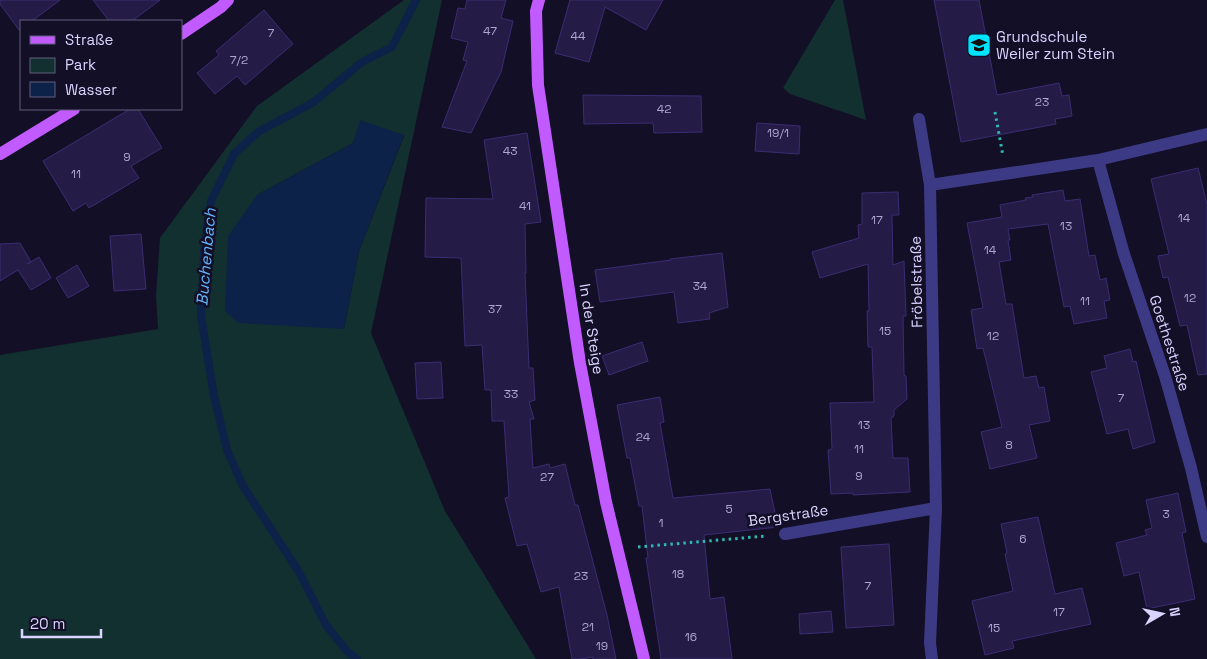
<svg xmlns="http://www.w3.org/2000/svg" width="1207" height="659" font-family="'Space Grotesk',sans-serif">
<rect width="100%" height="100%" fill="#130f26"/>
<path fill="#12302f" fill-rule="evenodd" d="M404 0H442L371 333 445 511 536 659H0V355L158 329 156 295 160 238 257 106ZM404 136 359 251 344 329 257 195 353 143Z
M835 0H843L866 120 790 94 783 88Z"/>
<path fill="#0c2248" d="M360 120 404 135 359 251 344 329 238 323 225 311 228 236 257 195 353 143Z"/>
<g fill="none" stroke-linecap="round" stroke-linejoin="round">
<path stroke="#0c2248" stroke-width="8" d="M357 659 346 650 326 625 299 572 243 486 227 450 214 396 201 316 204 251 211 201 234 154 258 132 314 102 362 62 392 47 416 0"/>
</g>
<path fill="#241b47" stroke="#3b2d73" d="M0 0H60L32 21H21V29L19 30 0 4Z
M93 0H160L132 21H109Z
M467 0H506L501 18 513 21 501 72 471 133 442 127 467 61 463 60 468 42 451 38 458 8 465 9Z
M570 0H663L646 30 605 7 589 62 555 53Z
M934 0H979L997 95 1059 83 1062 96 1069 95 1072 116 1055 119 1056 124 961 142Z
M264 10 293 44 245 85 237 76 215 94 197 73 219 55 216 51Z
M583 95 701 96 702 132 654 133 653 123 584 124Z
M130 109H138L162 148 131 166 139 178 89 208 86 203 73 211 43 161Z
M757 123 800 126 799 154 755 151Z
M527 133 541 222 525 224 526 273H525L529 368H533L535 400 529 402 534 419H530L533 468 549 464 550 468 565 464 575 505H578L607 615 616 659H593V657L580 659H572L559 587 541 592 527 544 517 546 505 498 509 497 504 421H492L491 390H485L482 345 465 346 461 258 425 257 426 198 493 199 484 140Z
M1198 168 1207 204V374L1198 375 1187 325 1180 326 1168 277 1163 278 1158 256 1169 254 1151 179Z
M1063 190 1065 201 1080 199 1089 256 1095 255 1100 280 1106 278 1110 300 1104 301 1107 318 1074 324 1070 306 1064 307 1048 224 1008 229 1010 240H1008L1011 260 999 262 1006 304H1012L1024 378 1036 376 1039 388 1044 387 1050 421 1029 425 1037 458 990 469 981 432 1002 427 983 348 977 349 971 310 983 308 967 223 1002 217 1000 205 1026 200 1025 198 1033 197 1032 195Z
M898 192 899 215H892L893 265 904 261 906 316H903L904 375 906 376 907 399 894 410V416L891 418 893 458H908L910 492 853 495V493L831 494 828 450 832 449 830 403 874 402 872 347H868L867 311H869L868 264 820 278 812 252 859 238 858 225 862 224V193Z
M141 234 146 289 114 291 110 236Z
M20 243 31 262 27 264 39 257 51 278 31 290 18 270 0 281V244Z
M722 253 728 307 709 313 710 319 678 323 674 292 600 302 595 270 671 260 670 259Z
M77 265 89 286 68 298 56 278Z
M642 342 648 361 609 375 602 356Z
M1130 349 1133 362 1136 361 1155 442 1133 449 1128 429 1107 434 1091 372 1107 368 1104 356Z
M441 362 443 398 417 399 415 363Z
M660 397 664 422 660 423 673 498 770 489 778 527 704 535 710 599 724 597 732 659H661L646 558H648L642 506H639L630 458H627L617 405Z
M1178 493 1186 532 1182 533 1195 599 1147 609 1139 572 1124 576 1116 543 1147 535 1145 530 1152 528 1146 500Z
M1038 517 1055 594 1082 588 1091 624 1012 641 1014 648 985 655 972 601 1013 591 1005 554 1007 553 1001 524Z
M889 544 894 625 846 628 841 547Z
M831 611 833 632 800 634 799 614Z"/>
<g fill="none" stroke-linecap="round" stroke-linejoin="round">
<path stroke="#2fb8b0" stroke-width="3" stroke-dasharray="2.5 4" stroke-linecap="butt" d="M995 112 1003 156
M638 547 766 536"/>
<path stroke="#3d3a85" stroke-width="12" d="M919 119 930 185 936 508 930 643 932 659
M1098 160 1124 254 1165 376 1191 468 1207 537
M930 185 1098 160 1207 134
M785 534 936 508"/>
<path stroke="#c25bff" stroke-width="12" d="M539 0 536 11 538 85 580 363 606 502 644 659
M181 34 221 7 228 0
M0 154 74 109"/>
</g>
<defs>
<g id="school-square" transform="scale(1.25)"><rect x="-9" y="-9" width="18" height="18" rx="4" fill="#00e5ff" stroke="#130f26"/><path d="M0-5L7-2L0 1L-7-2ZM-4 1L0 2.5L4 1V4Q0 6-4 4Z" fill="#111"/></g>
</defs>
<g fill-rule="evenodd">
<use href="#school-square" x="979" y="45"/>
</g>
<g text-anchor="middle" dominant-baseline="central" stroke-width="5" stroke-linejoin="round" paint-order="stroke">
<g font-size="12" fill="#aca6d1">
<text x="490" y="31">47</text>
<text x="271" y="33">7</text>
<text x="578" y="36">44</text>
<text x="239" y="60">7/2</text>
<text x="1042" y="102">23</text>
<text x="664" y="109">42</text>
<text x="778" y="133">19/1</text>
<text x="510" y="151">43</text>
<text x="127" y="157">9</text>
<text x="76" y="174">11</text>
<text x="525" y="206">41</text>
<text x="1184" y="218">14</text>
<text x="877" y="220">17</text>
<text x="1066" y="226">13</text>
<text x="990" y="250">14</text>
<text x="700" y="286">34</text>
<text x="1190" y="298">12</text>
<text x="1085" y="301">11</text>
<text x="495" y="309">37</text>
<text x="885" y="331">15</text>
<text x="993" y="336">12</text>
<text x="511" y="394">33</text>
<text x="1121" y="398">7</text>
<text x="864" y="425">13</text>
<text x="643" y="437">24</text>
<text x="1009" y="445">8</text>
<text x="859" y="449">11</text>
<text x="859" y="476">9</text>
<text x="547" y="477">27</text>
<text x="729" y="509">5</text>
<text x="1166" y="514">3</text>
<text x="661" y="523">1</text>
<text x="1023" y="539">6</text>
<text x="678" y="574">18</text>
<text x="581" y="576">23</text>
<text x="868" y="586">7</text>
<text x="1059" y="612">17</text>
<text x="588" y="627">21</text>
<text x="994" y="628">15</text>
<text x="691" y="637">16</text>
<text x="602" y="646">19</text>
</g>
<g font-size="15" fill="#d9d4ff" stroke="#130f26" text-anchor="start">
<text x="996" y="36">Grundschule<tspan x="996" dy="17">Weiler zum Stein</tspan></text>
</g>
<g font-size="15" fill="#d9d4ff" stroke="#130f26">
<text transform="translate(916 282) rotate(-91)">Fröbelstraße</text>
<text transform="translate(592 329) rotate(81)">In der Steige</text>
<text transform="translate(1170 343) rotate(72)">Goethestraße</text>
<text transform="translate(788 515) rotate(-8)">Bergstraße</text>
</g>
<g font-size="16" font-style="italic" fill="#62b6ff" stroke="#130f26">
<text transform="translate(206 257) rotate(-85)">Buchenbach</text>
</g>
</g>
<rect x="20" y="20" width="162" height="90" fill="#130f26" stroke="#625e7d"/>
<rect x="30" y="36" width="25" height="8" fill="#c25bff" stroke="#625e7d"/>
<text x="65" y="45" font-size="15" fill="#d9d4ff">Straße</text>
<rect x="30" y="58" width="25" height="15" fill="#12302f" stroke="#625e7d"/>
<text x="65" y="70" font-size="15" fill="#d9d4ff">Park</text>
<rect x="30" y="82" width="25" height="15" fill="#0c2248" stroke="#625e7d"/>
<text x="65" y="95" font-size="15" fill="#d9d4ff">Wasser</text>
<g transform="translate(1162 614) rotate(81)" stroke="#130f26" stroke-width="4" paint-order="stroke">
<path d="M0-4L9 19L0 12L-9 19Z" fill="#d9d4ff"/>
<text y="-8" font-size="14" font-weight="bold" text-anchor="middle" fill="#d9d4ff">N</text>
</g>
<path d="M22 629v8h79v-8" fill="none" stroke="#d9d4ff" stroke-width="2.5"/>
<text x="30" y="629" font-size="15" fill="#d9d4ff" stroke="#130f26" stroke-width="4" paint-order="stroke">20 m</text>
</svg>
